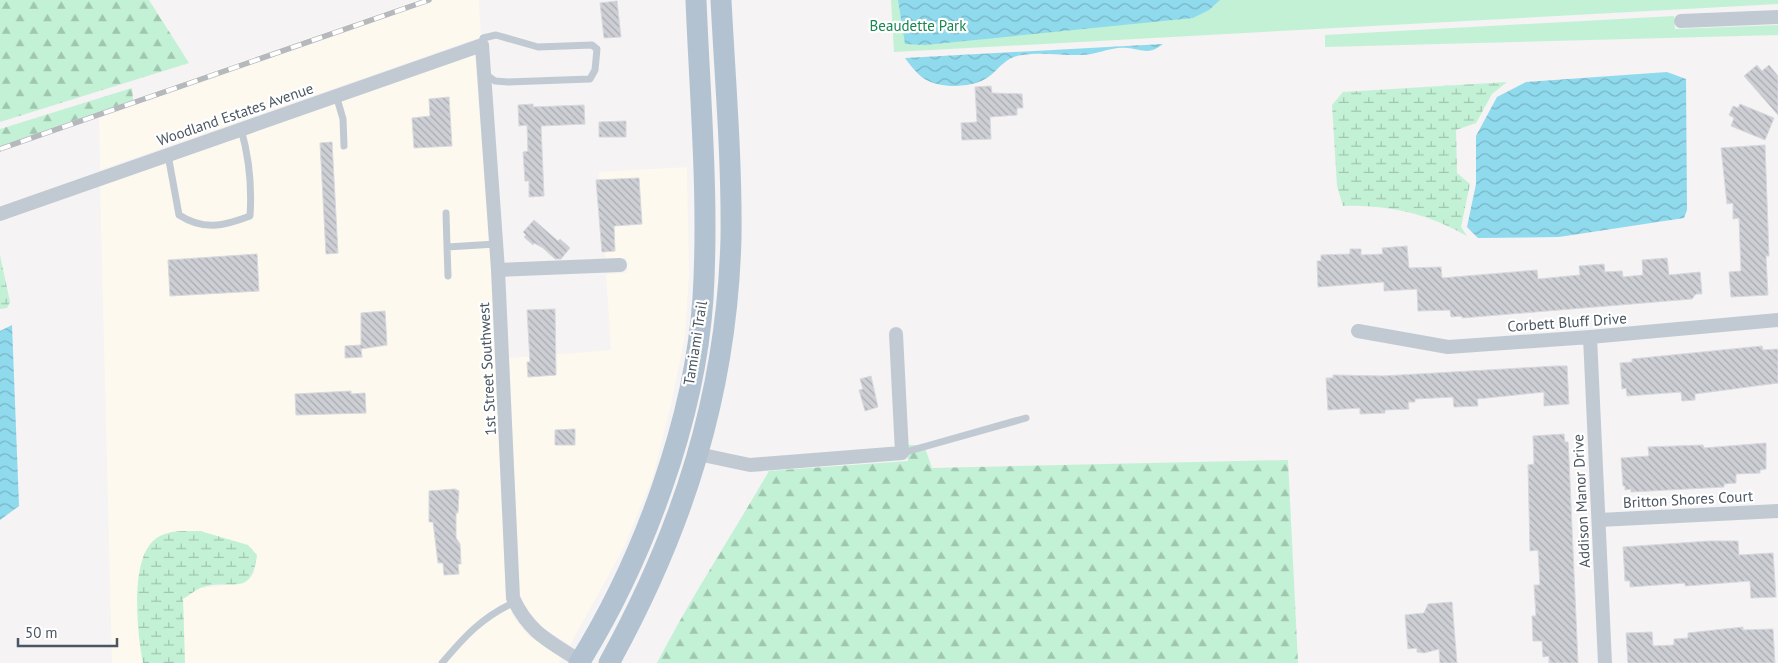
<svg xmlns="http://www.w3.org/2000/svg" width="1778" height="663" font-family="'PT Sans',sans-serif">
<defs>
<pattern id="forest-firs" width="22" height="20" patternUnits="userSpaceOnUse" patternTransform="scale(1.25)"><rect width="22" height="20" fill="#c3f1d5"/><path d="M5 1l3.5 6h-7zM16 11l3.5 6h-7z" fill="#a0c6b0"/></pattern>
<pattern id="wetland-marsh" width="20" height="14" patternUnits="userSpaceOnUse" patternTransform="scale(1.25)"><rect width="20" height="14" fill="#c3f1d5"/><path d="M1 5h8M5 5V1M11 12h8M15 12V8" fill="none" stroke="#a0c6b0"/></pattern>
<pattern id="water-waves" width="16" height="10" patternUnits="userSpaceOnUse" patternTransform="scale(1.25)"><rect width="16" height="10" fill="#90daee"/><path d="M0 5q4-4 8 0t8 0" fill="none" stroke="#78b4c4"/></pattern>
<pattern id="building-back-hatch" width="6" height="6" patternUnits="userSpaceOnUse" patternTransform="scale(1.25)"><rect width="6" height="6" fill="#cdcfd5"/><path d="M-1 5l2 2M0 0l6 6M5-1l2 2" fill="none" stroke="#a8abb0"/></pattern>
</defs>
<rect width="100%" height="100%" fill="#f5f3f3"/>
<path fill="#fdf9ef" d="M418 0H479L481 37 100 170 99 111Z
M475 55 492 271 506 598 514 618 528 635 562 658 559 663H185L183 599 201 588 245 583 254 574 257 555 248 545 200 531 170 532 138 576 143 663H112L100 186Z
M687 167 689 274 685 336 672 400 653 477 624 547 570 645 537 624 526 610 520 596 509 358 611 350 606 274 627 273 626 258H605L599 172Z"/>
<path fill="url(#forest-firs)" d="M0 0H149L189 63 0 122Z
M132 88 133 100 0 146V129Z
M908 445H924L932 468 1288 460 1298 663H657C691 597 732 535 769 471L908 461Z"/>
<path fill="url(#wetland-marsh)" d="M1507 82 1492 94 1476 123 1456 130 1457 173 1470 184 1461 227 1467 236C1429 214 1387 204 1343 206L1337 186 1332 105 1343 92Z
M0 255 10 302 7 308 0 309Z
M200 531 248 545 257 555C251 600 230 577 200 588 194 591 188 596 183 599L185 663H143C137 633 130 563 153 541 165 529 185 531 200 531Z"/>
<path fill="#c3f1d5" d="M891 0H1778V4L894 52Z
M1674 16 1675 29 1778 25V35L1325 47V35Z"/>
<path fill="url(#water-waves)" d="M898 0H1220L1209 10 1193 18 925 45 905 44Z
M1163 44C1148 56 1143 49 1127 48 1111 46 1095 56 1078 55 1059 55 1041 52 1022 55 1007 57 1001 66 991 75 981 84 964 86 951 86 926 84 919 77 905 58Z
M1667 72 1686 79 1687 210 1684 218 1559 237 1478 238 1467 227 1476 184V136L1497 97 1526 82Z
M12 325 19 506 0 520V331Z"/>
<path fill="url(#building-back-hatch)" stroke="#d7d9de" d="M617 1 621 37 604 38 600 3Z
M1757 65 1762 71 1769 65 1778 76V115L1744 76Z
M991 86 992 93 1022 94 1023 108H1017V115L990 117 991 139 962 140 961 123 977 122 975 87Z
M449 97 452 146 414 148 412 118 430 116 429 99Z
M533 104V107L584 105 585 124 541 126 544 196 529 197V181H525L523 152 528 151 527 125 519 126 518 105Z
M1740 104 1774 118 1765 140 1731 126 1734 118 1729 115 1733 106 1738 108Z
M626 121V137H599V122Z
M332 142 338 253 326 254 320 143Z
M1765 145 1769 256H1766L1768 295 1731 297 1729 272 1741 271 1739 218 1733 219V203L1727 204 1721 148Z
M639 178 642 224 614 226 615 251 602 252 596 180Z
M534 220 558 241 560 239 570 248 561 259H555L543 248 534 243 533 245 524 237 526 235 523 232Z
M1407 246 1409 268 1441 267 1442 278 1537 270 1538 279 1580 275 1579 266 1604 264 1605 272 1622 271 1623 277 1643 275 1642 260 1667 258 1669 275 1700 272 1702 294H1696L1692 299 1462 318V316L1451 317 1450 310 1418 311 1417 289 1384 291V282L1318 287 1317 261H1321V255L1350 254V249H1361V255L1383 254 1382 248Z
M257 254 259 291 170 296 168 260Z
M555 309 556 375 528 377 527 362H530L527 310Z
M385 311 387 345 361 349 362 357 345 358V346L361 345V313Z
M1762 346 1763 350 1778 349V383L1695 394V400L1682 401 1681 392 1627 396 1626 388 1622 389 1620 363 1632 362V359Z
M1556 366H1567L1569 404 1544 406V392L1477 399 1478 406 1454 407 1453 397 1415 399V402H1408L1409 409 1385 410V413L1360 414V408L1328 410 1326 378H1333V375L1383 376Z
M871 376 878 407 865 411 859 390 863 389 860 379Z
M351 391V394L365 393 366 413 296 415 295 394Z
M575 429V445H555V430Z
M1564 434 1565 442H1568L1569 459 1578 663H1549V656L1543 657 1542 641H1533L1532 616H1536L1534 585H1540L1538 550 1530 551 1528 465 1534 464 1533 436Z
M1766 443V469L1760 470V473L1736 474V483L1724 484V487L1631 492V489L1625 490V486H1623L1621 458 1649 456 1648 447 1703 445 1704 448Z
M455 489 459 491 458 513H456V538L460 544 461 564H458L459 574 444 575 443 563H438L433 522H429V491Z
M1709 541H1738L1739 555 1773 553 1776 597 1751 598 1750 581 1685 586V583L1630 587V581H1625L1623 547Z
M1452 602 1457 663H1440L1439 649 1424 653 1417 652V648L1408 649 1405 615 1424 613 1428 604Z
M1743 627V630L1773 629 1775 663H1628L1626 633 1652 632 1653 646 1674 645V639L1688 638V633Z"/>
<g fill="none" stroke-linecap="round" stroke-linejoin="round">
<path stroke="#c1cad2" stroke-width="7" d="M482 45 483 38 496 35 538 47 592 45 597 49 595 70 590 79 508 82 495 81 484 73
M336 95 343 119 344 146
M168 155 179 215C204 231 224 226 250 216 252 187 249 157 241 129
M446 213 447 247 496 244
M447 247 448 276
M902 453 1026 418
M442 663C465 636 482 617 515 602"/>
<path stroke="#c1cad2" stroke-width="14" d="M1681 21 1778 17
M0 214 482 45 498 270 513 598C529 633 549 641 580 661
M498 270 620 265
M1358 331 1448 347 1590 337 1778 320
M1590 337 1605 663
M698 454 750 465 902 453 896 334
M1599 520 1778 511"/>
<path stroke="#b3c2d1" stroke-width="21" d="M579 663C643 560 695 420 703 298 709 199 700 99 696 0
M609 663C683 529 727 393 731 238 732 159 725 79 721 0"/>
<g stroke="#b5b8bd" stroke-width="5.5">
<path id="rail" d="M0 149 429 0"/>
</g>
<use href="#rail" stroke="#fff" stroke-width="4" stroke-dasharray="11" stroke-linecap="butt"/>
</g>
<g text-anchor="middle" dominant-baseline="central" stroke-width="4.5" stroke-linejoin="round" paint-order="stroke">
<g font-size="15" fill="#17864f" stroke="#fff">
<text x="918" y="25">Beaudette Park</text>
</g>
<g font-size="15" fill="#4a5661" stroke="#fff">
<text transform="translate(235 114) rotate(-19)">Woodland Estates Avenue</text>
<text transform="translate(1567 322) rotate(-4)">Corbett Bluff Drive</text>
<text transform="translate(695 343) rotate(-81)">Tamiami Trail</text>
<text transform="translate(487 369) rotate(-93)">1st Street Southwest</text>
<text transform="translate(1688 499) rotate(-3)">Britton Shores Court</text>
<text transform="translate(1581 501) rotate(-93)">Addison Manor Drive</text>
</g>
</g>
<path d="M18 638v8h99v-8" fill="none" stroke="#4a5661" stroke-width="2.5"/>
<text x="25" y="638" font-size="15" fill="#4a5661" stroke="#ffffff" stroke-width="4" paint-order="stroke">50 m</text>
</svg>
